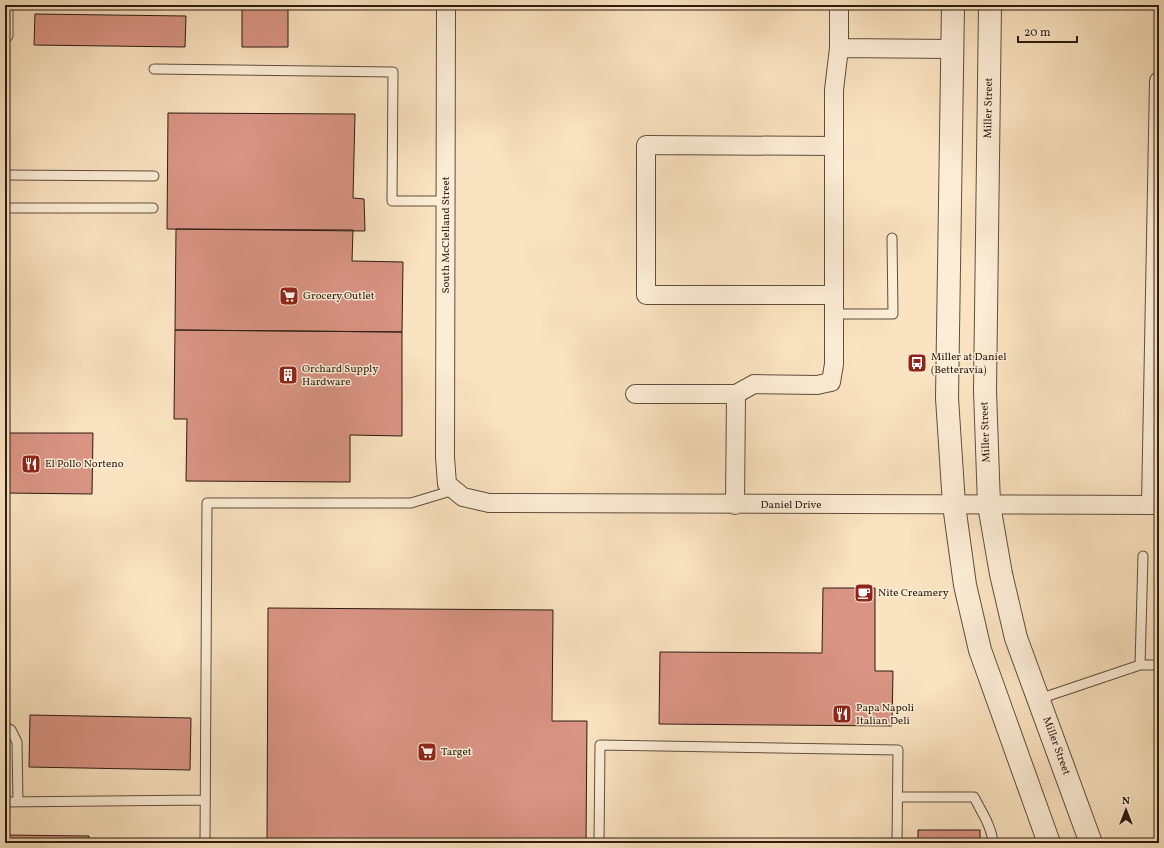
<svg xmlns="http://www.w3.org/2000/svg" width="1164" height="848" font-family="Vollkorn,serif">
<rect width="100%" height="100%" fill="#fae3c0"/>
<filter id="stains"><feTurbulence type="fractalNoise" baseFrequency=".005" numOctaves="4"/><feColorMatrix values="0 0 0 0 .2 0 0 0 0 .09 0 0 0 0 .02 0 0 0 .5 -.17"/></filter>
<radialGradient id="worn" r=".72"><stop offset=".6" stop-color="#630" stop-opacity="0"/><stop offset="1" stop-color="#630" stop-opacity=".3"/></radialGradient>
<path fill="#d99484" stroke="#2d1b11" d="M242 5H288V47H242Z
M35 14 186 16 185 47 34 45Z
M168 113 355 114 353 198 364 199 365 231 167 229Z
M176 229 353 230 352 261 403 262 402 332 175 330Z
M175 330 402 332V436L350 435V482L186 481 187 419H174Z
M5 433H93L92 494 5 493Z
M823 588H875V671H893L892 726 659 724 660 652 822 653Z
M268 608 553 610 552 721H587L586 843H267Z
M30 715 191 718 190 770 29 767Z
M918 830H980V843H918Z
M5 835 89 836V843H5Z"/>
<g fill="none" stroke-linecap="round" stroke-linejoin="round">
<g stroke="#604d3d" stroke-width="11">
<path id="service" d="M5 36H8V5
M154 69 393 72 392 201H446
M5 175 154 176
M5 208H153
M834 314H893L892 238
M1140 665 1143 556
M1039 699 1140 665H1159
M5 727 11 730 17 742 18 802
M898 797H974C981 811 992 827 993 843
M5 802 205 800
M205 843 207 503H411L454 490
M599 843 600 745 898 750 897 843"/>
</g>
<g stroke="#604d3d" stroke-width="20">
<path id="minor" d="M446 5 445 457 447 484 463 497 489 503 1159 505
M839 48 953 49
M834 146 646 145V295H834
M635 394H736L754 384 817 385 831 382 834 364V90L839 48V5
M735 505 736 394
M1151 505 1159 81"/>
</g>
<g stroke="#604d3d" stroke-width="24">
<path id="tertiary" d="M953 5 947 398 954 505 965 585 980 650 1049 843
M990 5 985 391 989 505 1001 574 1016 638 1091 843"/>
</g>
<use href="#service" stroke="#fcedd6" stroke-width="9"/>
<use href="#minor" stroke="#fcedd6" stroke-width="18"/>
<use href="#tertiary" stroke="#fcedd6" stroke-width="22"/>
</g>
<defs>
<g id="supermarket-square" transform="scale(1)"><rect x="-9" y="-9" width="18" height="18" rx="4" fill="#8f2418" stroke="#fcedd6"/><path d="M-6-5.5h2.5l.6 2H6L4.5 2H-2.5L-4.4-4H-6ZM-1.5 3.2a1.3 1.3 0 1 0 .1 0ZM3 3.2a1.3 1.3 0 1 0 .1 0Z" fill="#fff"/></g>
<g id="bus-square" transform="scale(1)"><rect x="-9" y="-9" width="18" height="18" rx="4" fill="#8f2418" stroke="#fcedd6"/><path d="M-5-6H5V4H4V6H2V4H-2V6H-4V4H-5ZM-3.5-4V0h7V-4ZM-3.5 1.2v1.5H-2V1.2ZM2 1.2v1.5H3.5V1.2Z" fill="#fff"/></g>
<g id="building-square" transform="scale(1)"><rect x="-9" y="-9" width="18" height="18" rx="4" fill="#8f2418" stroke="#fcedd6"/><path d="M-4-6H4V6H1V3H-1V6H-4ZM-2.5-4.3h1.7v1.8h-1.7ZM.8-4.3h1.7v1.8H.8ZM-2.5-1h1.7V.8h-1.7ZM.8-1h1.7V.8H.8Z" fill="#fff"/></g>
<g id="restaurant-square" transform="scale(1)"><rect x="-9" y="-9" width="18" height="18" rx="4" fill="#8f2418" stroke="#fcedd6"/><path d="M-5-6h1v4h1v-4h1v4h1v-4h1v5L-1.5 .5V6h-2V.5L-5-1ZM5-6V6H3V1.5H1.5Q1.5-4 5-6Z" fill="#fff"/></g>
<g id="cafe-square" transform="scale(1)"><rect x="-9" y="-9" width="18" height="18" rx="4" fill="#8f2418" stroke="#fcedd6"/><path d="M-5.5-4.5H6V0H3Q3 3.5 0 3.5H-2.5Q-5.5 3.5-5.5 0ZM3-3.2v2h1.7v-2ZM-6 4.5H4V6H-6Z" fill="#fff"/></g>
</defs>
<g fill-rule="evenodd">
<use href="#supermarket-square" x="289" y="296"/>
<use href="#bus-square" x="917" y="363"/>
<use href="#building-square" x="288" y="375"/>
<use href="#restaurant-square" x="31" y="464"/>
<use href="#cafe-square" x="864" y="593"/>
<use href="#restaurant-square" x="842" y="714"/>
<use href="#supermarket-square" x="427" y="752"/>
</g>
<g text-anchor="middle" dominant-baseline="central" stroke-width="3" stroke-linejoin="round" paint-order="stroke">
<g font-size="11" fill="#2d1b11" stroke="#fcedd6">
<text transform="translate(989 108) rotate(-89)">Miller Street</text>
<text transform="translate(446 235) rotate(-90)">South McClelland Street</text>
<text transform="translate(986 432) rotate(-92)">Miller Street</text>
<text x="791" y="505">Daniel Drive</text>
<text transform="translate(1056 746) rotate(70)">Miller Street</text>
</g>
<g font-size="11" fill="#2d1b11" stroke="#fcedd6" text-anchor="start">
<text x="303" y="296">Grocery Outlet</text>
<text x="931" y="357">Miller at Daniel<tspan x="931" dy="13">(Betteravia)</tspan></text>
<text x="302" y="369">Orchard Supply<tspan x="302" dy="13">Hardware</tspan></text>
<text x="45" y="464">El Pollo Norteno</text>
<text x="878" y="593">Nite Creamery</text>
<text x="856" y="708">Papa Napoli<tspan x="856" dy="13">Italian Deli</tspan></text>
<text x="441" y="752">Target</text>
</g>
</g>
<rect width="1164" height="848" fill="none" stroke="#fae3c0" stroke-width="20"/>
<rect x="6" y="6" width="1152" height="836" fill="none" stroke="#2d1b11" stroke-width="2"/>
<rect x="10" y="10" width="1144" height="828" fill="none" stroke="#2d1b11"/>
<g transform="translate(1126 810)" stroke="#fcedd6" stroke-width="3" paint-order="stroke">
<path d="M0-3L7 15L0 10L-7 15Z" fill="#2d1b11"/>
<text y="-6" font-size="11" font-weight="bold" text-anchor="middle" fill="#2d1b11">N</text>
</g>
<path d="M1018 36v6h59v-6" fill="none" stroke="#2d1b11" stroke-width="2"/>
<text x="1024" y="36" font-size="12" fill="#2d1b11" stroke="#fcedd6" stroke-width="3" paint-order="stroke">20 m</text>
<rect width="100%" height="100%" filter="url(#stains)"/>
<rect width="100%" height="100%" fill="url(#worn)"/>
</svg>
